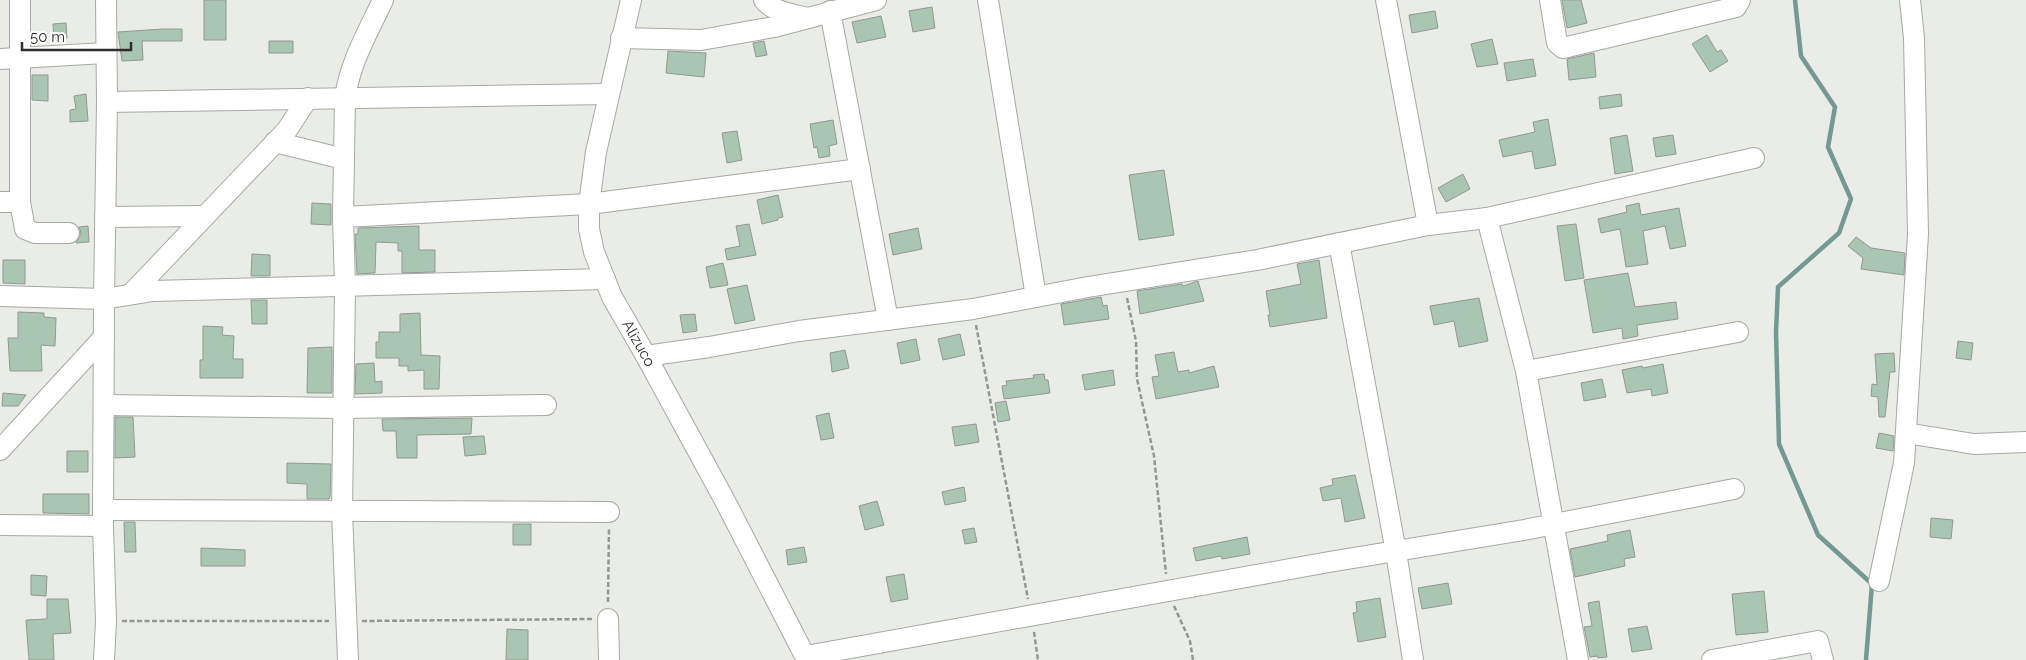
<svg xmlns="http://www.w3.org/2000/svg" width="2026" height="660" font-family="Raleway,sans-serif">
<rect width="100%" height="100%" fill="#eaece7"/>
<g fill="none" stroke-linecap="round" stroke-linejoin="round">
<path stroke="#739992" stroke-width="4.5" d="M1795 0 1801 56 1835 107 1828 147 1851 199 1839 233 1778 287 1776 332 1779 444 1818 535 1872 584 1866 660"/>
</g>
<path fill="#a8c6b2" stroke="#939794" d="M204 0H226V40H204Z
M1562 0H1581L1587 23 1567 28Z
M932 7 935 28 913 32 909 11Z
M1435 11 1438 28 1412 33 1409 15Z
M881 16 886 37 857 43 852 22Z
M66 23 67 38 54 39 53 24Z
M163 29H182V41H142L143 60 122 61 118 32Z
M1707 35 1717 52 1721 50 1728 61 1710 72 1692 44Z
M1492 39 1498 64 1477 67 1471 44Z
M269 41H293V53H269Z
M764 41 767 55 756 57 753 43Z
M668 51 706 53 704 77 666 73Z
M1594 53 1596 77 1569 80 1567 59Z
M1533 59 1536 76 1507 81 1504 63Z
M32 75H48V101L32 100Z
M86 94 88 121 70 122V110L76 109 74 96Z
M1621 94 1622 106 1600 109 1599 97Z
M1548 119 1556 165 1535 169 1532 151 1503 157 1499 140 1535 132 1533 122Z
M833 120 837 144 829 146 830 156 819 158 817 147 814 148 810 124Z
M737 131 742 160 727 163 722 133Z
M1627 135 1633 171 1615 174 1610 138Z
M1673 135 1676 154 1656 157 1653 138Z
M1164 170 1174 235 1139 240 1129 175Z
M1463 174 1470 189 1446 202 1438 188Z
M778 195 783 217 778 218V220L762 224 757 200Z
M312 203 331 204V225L311 224Z
M1639 203 1641 215 1679 208 1686 246 1670 249 1665 226 1643 231 1648 264 1626 267 1620 229 1601 233 1598 219 1627 212 1626 206Z
M749 224 756 255 727 260 725 249 740 246 736 226Z
M1576 224 1584 278 1565 281 1557 226Z
M88 226 89 242 76 243 81 233 79 227Z
M419 226V250H435V272L402 273V251H398V243L376 242 375 273 357 274 355 234H358V228Z
M918 228 922 249 893 255 889 234Z
M1856 237 1871 248 1905 253 1904 275 1861 269 1863 258 1848 246Z
M252 254 270 255V276H251Z
M3 260H25V284L3 283Z
M1319 260 1327 318 1270 327 1268 315H1270L1266 291 1301 284 1297 264Z
M723 263 728 285 710 288 706 267Z
M1628 273 1635 307 1676 302 1678 319 1637 325 1638 336 1623 339 1622 328 1593 333 1584 280Z
M1198 281 1204 301 1140 314 1137 291 1182 284 1183 286Z
M747 285 755 320 735 324 727 289Z
M1101 297 1103 306 1107 305 1109 319 1064 325 1061 304Z
M1479 298 1488 341 1459 347 1454 321 1434 325 1430 306Z
M251 300H267V324H252Z
M18 312 44 313V317L56 318 55 346 41 345 42 371H10L8 338H18Z
M420 313 421 355 440 356 439 389H424V370L408 371V366H399V358H376V342H379V332H400V314Z
M695 314 697 331 683 333 680 315Z
M203 326 223 327 222 335 234 336 233 359H243V378H200V360H203Z
M960 334 965 355 943 360 938 339Z
M916 339 920 360 901 364 897 343Z
M1958 341 1973 343 1971 360 1956 358Z
M332 347V393H307L308 348Z
M845 350 849 368 832 372 830 353Z
M1174 352 1178 372 1189 370V373L1214 366 1219 387 1156 399 1152 377 1159 376 1155 355Z
M1894 353 1895 372H1890L1885 417H1879L1878 397 1871 396 1872 384 1877 385 1875 354Z
M374 363 375 382 382 381V393L355 394 356 364Z
M1663 364 1668 393 1652 396 1651 389 1627 393 1622 370 1642 366 1643 368Z
M1113 370 1115 385 1085 390 1082 375Z
M1044 374 1045 380H1048L1050 393 1004 399 1002 386 1007 385 1006 381 1034 378 1033 375Z
M1602 379 1606 397 1584 401 1581 383Z
M3 393 26 395 18 406H2Z
M1006 401 1010 420 998 422 995 403Z
M829 413 834 438 821 440 816 416Z
M115 417H133L135 457 115 458Z
M472 418 471 434 417 435V458H397L396 431H383L382 419Z
M976 424 979 442 955 446 952 427Z
M1879 433 1894 436 1893 451 1876 448Z
M484 436 486 454 465 456 463 437Z
M67 451H88V472H67Z
M287 463 331 464 330 497 329 499H307V484L287 483Z
M1355 475 1365 518 1345 522 1341 498 1323 501 1320 488 1333 485 1332 479Z
M964 487 966 501 945 505 942 492Z
M43 494H89V514L43 513Z
M877 501 884 525 865 530 859 506Z
M1931 518 1953 520 1951 539 1930 537Z
M124 522H135L136 552H125Z
M513 524H531V545H513Z
M974 528 977 542 965 544 962 530Z
M1630 530 1635 557 1624 559 1625 566 1575 577 1570 549 1608 541 1607 535Z
M1247 537 1250 554 1222 559 1221 556 1196 561 1193 548Z
M804 547 807 562 788 565 786 550Z
M201 548 245 550V566H201Z
M904 574 908 599 891 602 886 577Z
M31 575 47 576 46 596 31 595Z
M1448 583 1452 604 1422 609 1418 588Z
M1764 591 1768 632 1736 635 1732 594Z
M1380 598 1386 637 1358 642 1353 613 1357 612 1356 602Z
M47 599H68L71 633 53 634 54 660H29L26 620 47 619Z
M1599 601 1607 657 1598 658V656L1590 657 1584 627 1592 626 1588 603Z
M1647 626 1652 649 1632 652 1628 629Z
M507 629 528 630V660H506Z"/>
<g fill="none" stroke-linecap="round" stroke-linejoin="round">
<g stroke="#a7a9a4" stroke-width="22">
<g id="minor">
<path d="M20 0V202L25 229 35 233H69"/>
<path id="s1" d="M631 0 596 152 589 204V229L594 252 612 297 646 356 724 499 807 660"/>
<path d="M764 0C773 12 793 14 807 18"/>
<path d="M988 0 1036 297"/>
<path d="M1386 0 1428 225"/>
<path d="M1550 0 1557 43 1563 48 1736 7 1740 0"/>
<path d="M830 11 888 320"/>
<path d="M621 38 701 40 774 27 876 0"/>
<path d="M0 59 105 53"/>
<path d="M107 102 609 94"/>
<path d="M275 142 344 159"/>
<path d="M0 202H20"/>
<path d="M105 217 205 216"/>
<path d="M343 217 589 204 860 169"/>
<path d="M1487 218 1526 371 1578 660"/>
<path d="M1339 243 1396 552 1413 660"/>
<path d="M131 294 287 130 308 98"/>
<path d="M0 296 104 299 153 291 605 279"/>
<path d="M646 356 709 347 799 331 973 309 1088 287 1257 260 1428 225 1487 218 1754 158"/>
<path d="M1526 371 1738 332"/>
<path d="M104 405 344 408 546 405"/>
<path d="M1906 433 1974 444 2026 442"/>
<path d="M0 450 104 337"/>
<path d="M103 510 609 512"/>
<path d="M0 525 103 526"/>
<path d="M1879 581 1904 463 1918 234 1914 38 1910 0"/>
<path d="M608 619 609 660"/>
<path d="M806 656 1329 562 1524 530 1734 489"/>
<path d="M104 660 106 621 103 526 104 299 107 102 106 0"/>
<path d="M348 660 342 512 345 286 343 217 345 98C350 62 368 32 383 0"/>
<path d="M1712 660 1818 641 1823 660"/>
</g>
</g>
<path stroke="#959692" stroke-width="2.5" stroke-dasharray="5 2.5" stroke-linecap="butt" d="M1127 298 1136 341 1137 379 1154 456 1166 574
M976 325 1028 599
M608 602 609 528
M1174 606 1190 641 1193 660
M122 621H329
M362 621 592 619
M1034 632 1038 660"/>
<use href="#minor" stroke="#fff" stroke-width="20"/>
</g>
<g text-anchor="middle" dominant-baseline="central" stroke-width="5" stroke-linejoin="round" paint-order="stroke">
<g font-size="15" fill="#2d2e2c" stroke="#fff">
<text stroke="none"><textPath href="#s1" startOffset="359">Alizuco</textPath></text>
</g>
</g>
<path d="M22 42v8h109v-8" fill="none" stroke="#2d2e2c" stroke-width="2.5"/>
<text x="30" y="42" font-size="15" fill="#2d2e2c" stroke="#ffffff" stroke-width="4" paint-order="stroke">50 m</text>
</svg>
